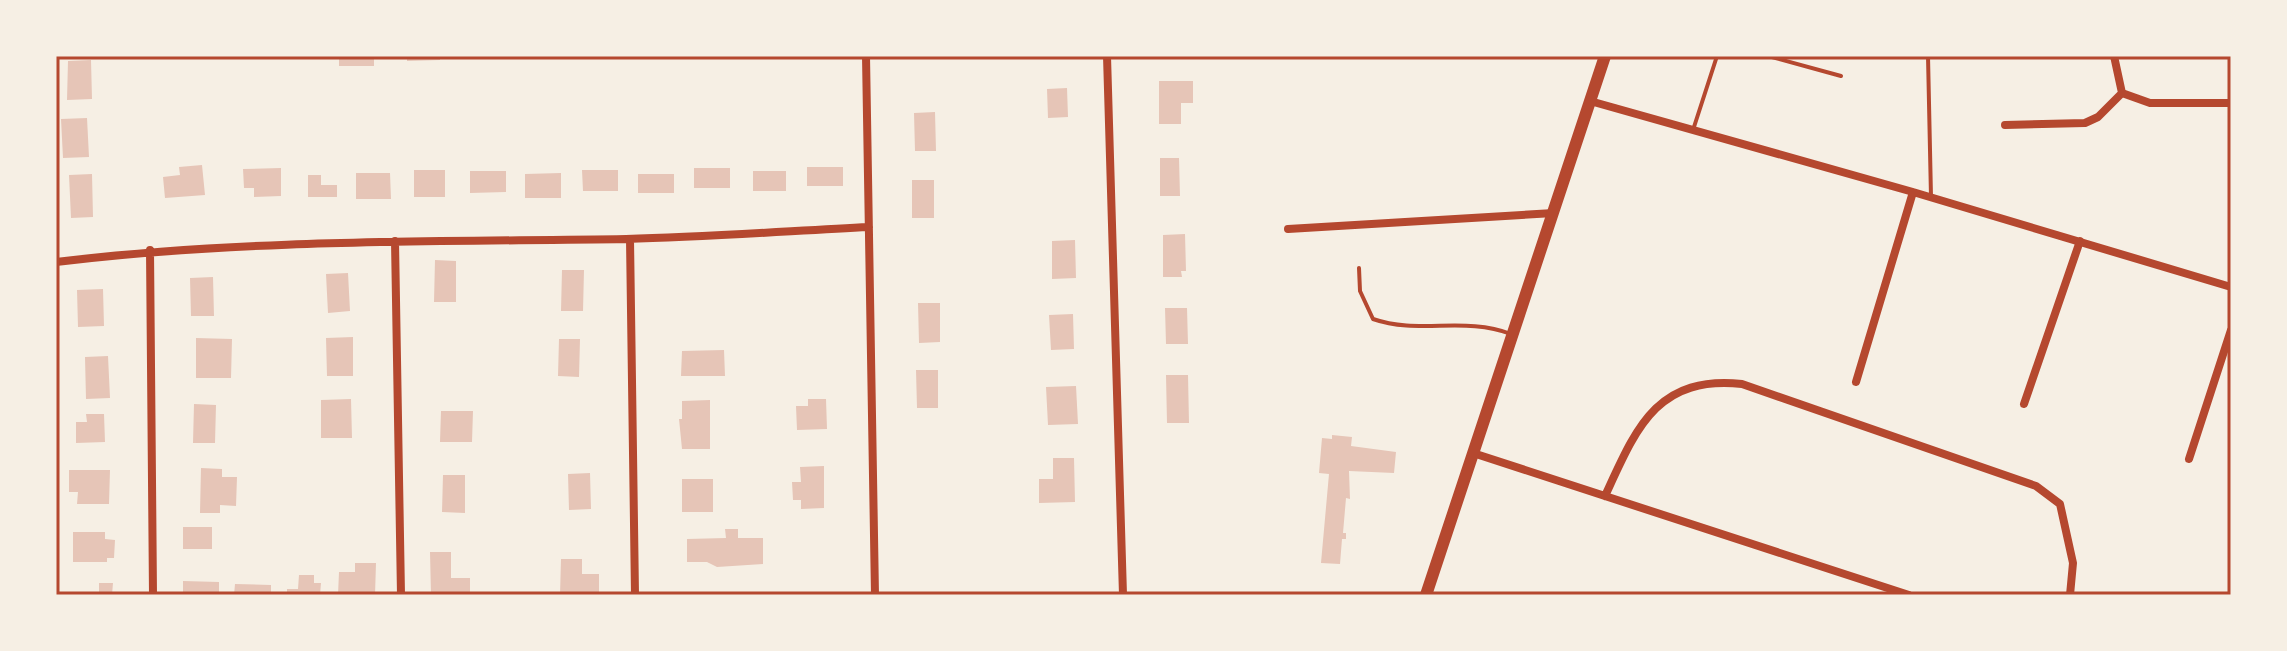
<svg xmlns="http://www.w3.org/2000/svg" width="2287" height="651" font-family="Merriweather,serif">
<rect width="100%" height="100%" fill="#f6efe4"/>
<path fill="#e6c5b7" d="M339 56H374V66H339Z
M407 56H440V60L407 61Z
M91 60 92 99 67 100 68 61Z
M1159 81H1193V103H1181V124H1159Z
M1067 88 1068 117 1048 118 1047 89Z
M935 112 936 151H915L914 113Z
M87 118 89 157 63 158 61 119Z
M1160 158H1179L1180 196H1160Z
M202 165 205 195 165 198 163 177 180 175 179 167Z
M807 167H843V186H807Z
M281 168V196L254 197V188H244L243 169Z
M694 168H730V188H694Z
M414 170H445V197H414Z
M582 170H618V191H583Z
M470 171H506V192L470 193Z
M753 171H786V191H753Z
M356 173H390L391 199H356Z
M561 173V198H525V174Z
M92 174 93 217 71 218 69 175Z
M638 174H674V193H638Z
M308 175H321V185H337V197H308Z
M912 180H934V218H912Z
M1185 234 1186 271H1181L1182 277H1163V235Z
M1075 240 1076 278 1052 279V241Z
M435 260 456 261V302H434Z
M562 270H584L583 311H561Z
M348 273 350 311 328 313 326 274Z
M213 277 214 316H191L190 278Z
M103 289 104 326 78 327 77 290Z
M918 303H940V342L919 343Z
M1165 308H1187L1188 344H1166Z
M1073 314 1074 349 1051 350 1049 315Z
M353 337V376H327L326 338Z
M196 338 232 339 231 378H196Z
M559 339H580L579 377 558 376Z
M724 350 725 376H681L682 351Z
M108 356 110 398 86 399 85 357Z
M916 370H938V408H917Z
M1166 375H1188L1189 423H1167Z
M1076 386 1078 424 1048 425 1046 387Z
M351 399 352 438H321V400Z
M808 399H826L827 429 797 430 796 406H808Z
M710 400V449H682L679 419H682V401Z
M194 404 216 405 215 443H193Z
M441 411H473L472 442H440Z
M86 414H104L105 442 76 443V422H87Z
M1332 435 1352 437 1351 446 1396 452 1394 473 1349 471 1350 499 1346 498 1343 533H1346V539H1342L1340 564 1321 563 1329 474 1319 473 1322 438 1332 439Z
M1053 458H1074L1075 502 1039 503V479H1053Z
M824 466V508L801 509V500H793L792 482H801L800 467Z
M201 468 222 469V477H237L236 506 220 505V513H200Z
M69 470H110L109 504H77L78 492H69Z
M590 473 591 509 569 510 568 474Z
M443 475H465V513L442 512Z
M682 479H713V512H682Z
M183 527H212V549H183Z
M725 529H738V538H763V564L717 567 707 562H687V539L726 538Z
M73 532H105V539L115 540 114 558H107V562H73Z
M430 552H451V578H470V595H431Z
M561 559H582V574H599V595H560Z
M355 563H376L375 595H338L339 572H355Z
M299 575H314V583H321L320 595H287V589H298Z
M183 581 219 582V595H183Z
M99 583H113L112 595H99Z
M235 584 271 585V595H234Z"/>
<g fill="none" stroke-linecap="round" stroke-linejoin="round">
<path stroke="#b5482f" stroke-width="4" d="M1768 56 1841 76
M1928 56 1931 197
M1693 130 1717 56
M1359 268 1360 291 1373 319C1419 335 1464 316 1511 334"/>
<path stroke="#b5482f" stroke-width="8" d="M866 56 875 595
M1107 56 1123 595
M2114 56 2122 93 2150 103H2231
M1590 101 1913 192 2231 287
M2005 125 2085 123 2098 117 2122 93
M1288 229 1554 213
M630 239 635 595
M395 241 401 595
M150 250 153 595
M56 262C245 239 436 242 626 239 707 237 789 231 869 227
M1856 382 1913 192
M2024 404 2080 241
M1476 454 1909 595
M2189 459 2231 330
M1605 496C1636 429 1656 375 1742 384L2036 486 2060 504 2073 563 2070 595"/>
<path stroke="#b5482f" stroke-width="12" d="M1426 595 1605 56"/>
</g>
<rect width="2287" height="651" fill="none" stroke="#f6efe4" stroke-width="116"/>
<rect x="58" y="58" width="2171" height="535" fill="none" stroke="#b5482f" stroke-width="3"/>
</svg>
